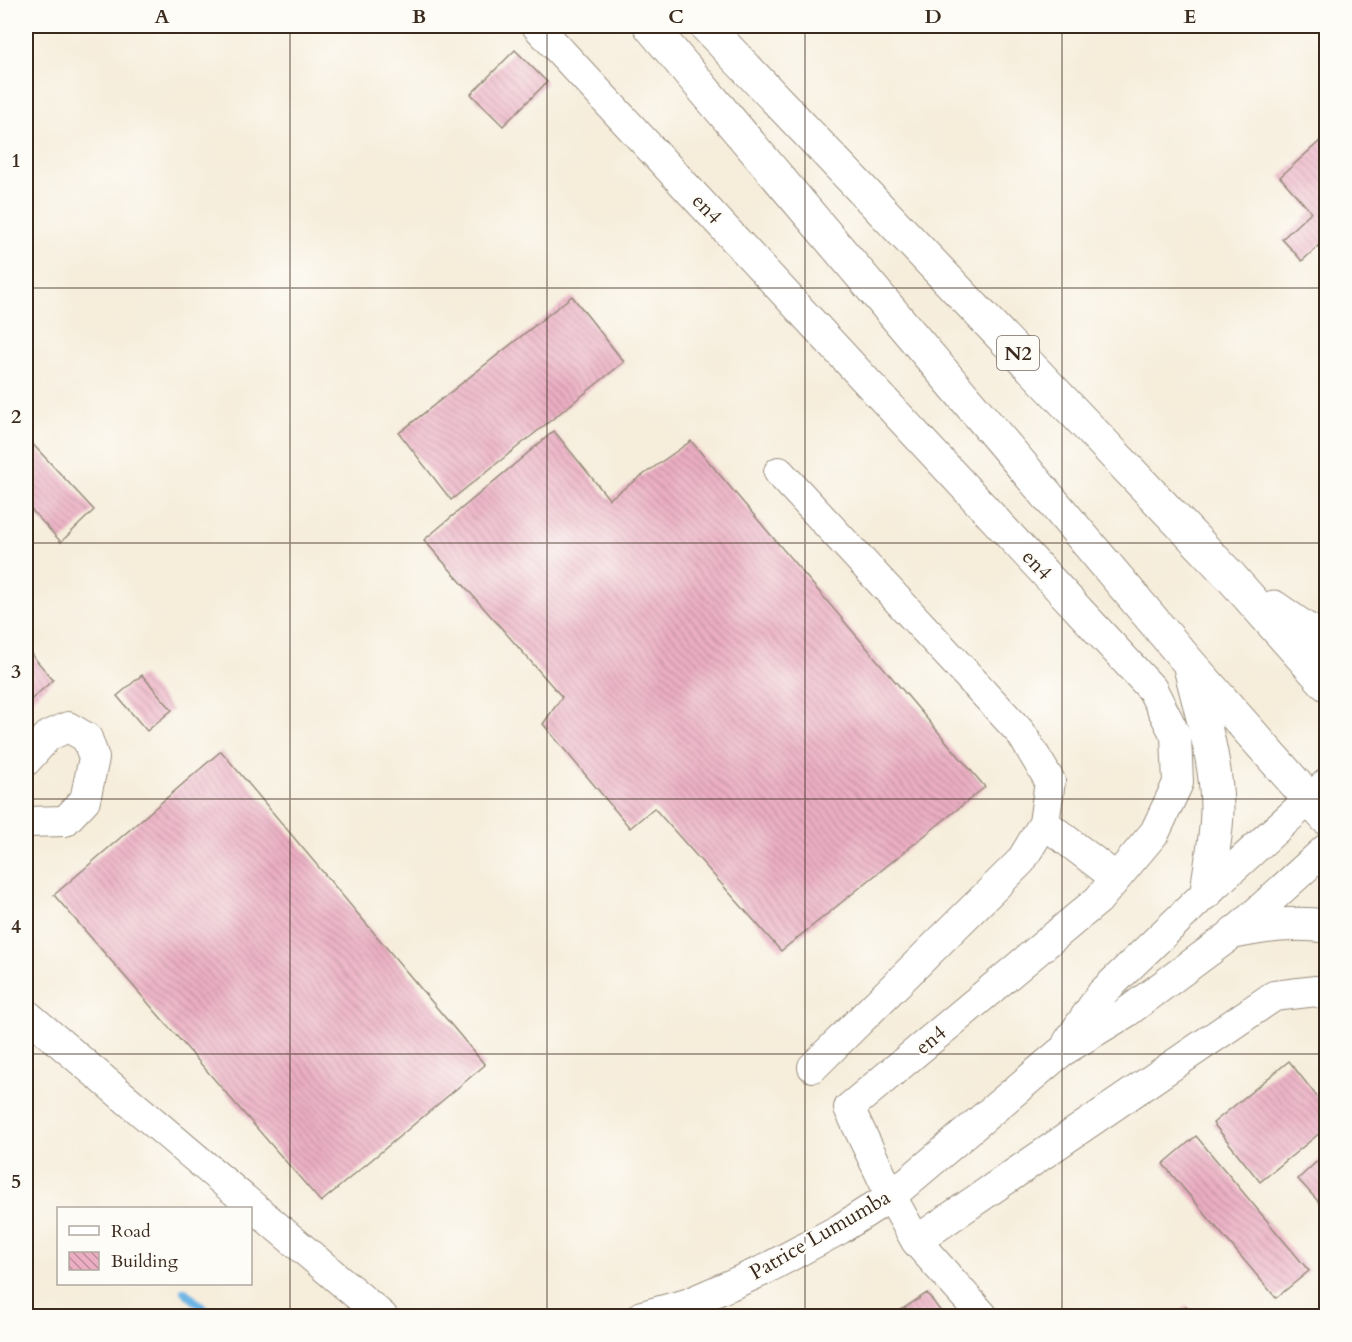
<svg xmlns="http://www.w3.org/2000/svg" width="1352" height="1342" font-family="Cardo,serif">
<defs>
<pattern id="building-back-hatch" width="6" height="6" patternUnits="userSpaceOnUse" patternTransform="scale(1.5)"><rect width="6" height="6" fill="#ecaec3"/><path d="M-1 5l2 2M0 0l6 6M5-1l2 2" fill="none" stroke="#c08e9e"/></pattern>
</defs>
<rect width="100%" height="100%" fill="#fdfcf7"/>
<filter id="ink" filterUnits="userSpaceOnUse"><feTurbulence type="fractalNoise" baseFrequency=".0167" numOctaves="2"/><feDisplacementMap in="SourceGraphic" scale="12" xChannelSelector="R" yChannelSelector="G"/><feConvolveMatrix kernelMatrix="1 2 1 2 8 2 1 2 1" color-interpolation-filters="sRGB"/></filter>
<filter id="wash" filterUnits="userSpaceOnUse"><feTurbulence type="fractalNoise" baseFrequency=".008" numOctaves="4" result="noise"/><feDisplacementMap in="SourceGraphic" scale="24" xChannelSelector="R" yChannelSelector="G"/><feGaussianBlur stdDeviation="1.35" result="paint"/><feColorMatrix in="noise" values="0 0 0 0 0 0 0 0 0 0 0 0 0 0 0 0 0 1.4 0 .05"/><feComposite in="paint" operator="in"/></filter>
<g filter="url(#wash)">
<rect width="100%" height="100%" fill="#f6eddb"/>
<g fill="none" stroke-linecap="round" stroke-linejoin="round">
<path stroke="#6eb6e5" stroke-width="8" d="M184 1291 212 1316"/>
</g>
<g id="blocks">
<path fill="url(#building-back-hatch)" d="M515 50 547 82 503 126 471 94Z
M1326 125V239L1302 261 1282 239 1311 212 1280 177 1321 140Z
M572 296 624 362 451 500 399 433Z
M554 431 609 499 691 441 985 787 781 951 654 808 630 828 543 724 562 697 424 540Z
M26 437 94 510 61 542 26 504Z
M26 648 53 680 26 704Z
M142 675 172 710 147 731 117 696Z
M221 751 485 1065 321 1202 54 895Z
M1289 1061 1326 1108V1128L1260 1182 1213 1123Z
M1196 1136 1309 1271 1276 1298 1163 1164Z
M1326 1153V1207L1325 1209 1298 1179Z
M927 1293 944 1316H892Z
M1186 1306 1198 1316H1176Z"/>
</g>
</g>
<g filter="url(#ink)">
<use href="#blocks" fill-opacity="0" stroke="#988c7c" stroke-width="1.5"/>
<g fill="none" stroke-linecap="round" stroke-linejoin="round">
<g stroke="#988c7c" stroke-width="32">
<path id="minor" d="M537 26 1152 689 1176 736 1178 783 1155 832 1098 900 849 1108 891 1196 916 1241 983 1316
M779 472 1021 733 1050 781 1044 823 1021 861 813 1067
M26 761 48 736 68 727 87 738 94 758 85 800 65 821 26 822
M1044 823 1116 878
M26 1014 382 1316
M1068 1042 1102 993 1207 892 1326 784
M916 1241 1274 996 1316 991 1326 995
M642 1316 687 1304 762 1271 840 1229 891 1196 1061 1052 1127 1012 1235 932 1326 849"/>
</g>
<g stroke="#988c7c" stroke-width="35">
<path id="highway" d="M650 26 1190 664 1326 818
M706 26 1231 577 1326 684
M1274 607 1304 628 1326 639
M1190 667C1201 713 1217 761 1217 809 1217 837 1210 865 1207 892
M1235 932C1266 925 1295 922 1326 926"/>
</g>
<use href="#minor" stroke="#fff" stroke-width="30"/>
<use href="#highway" stroke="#fff" stroke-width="33"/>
</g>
</g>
<path fill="none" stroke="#3b2a1e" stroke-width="1.5" stroke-opacity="0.55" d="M290 26V1316M547 26V1316M805 26V1316M1062 26V1316M26 288H1326M26 543H1326M26 799H1326M26 1054H1326"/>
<g text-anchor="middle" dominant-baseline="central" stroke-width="4.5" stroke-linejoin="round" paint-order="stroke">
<rect fill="#fdfcf7" stroke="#75695f" stroke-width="1.5" x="997" y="336" width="42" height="34" rx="4.5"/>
<g font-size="20" font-weight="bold" fill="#3b2a1e">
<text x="1018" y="353">N2</text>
</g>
<g font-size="21" fill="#3b2a1e" stroke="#fdfcf7">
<text transform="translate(707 209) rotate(47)">en4</text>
<text transform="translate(1037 565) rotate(47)">en4</text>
<text transform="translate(931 1040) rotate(-40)">en4</text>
<text transform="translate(820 1235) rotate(-30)">Patrice Lumumba</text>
</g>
</g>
<rect width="1352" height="1342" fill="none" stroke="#fdfcf7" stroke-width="66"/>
<rect x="57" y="1207" width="195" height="78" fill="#fdfcf7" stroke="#afa8a0" stroke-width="1.5"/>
<rect x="69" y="1226" width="30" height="9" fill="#ffffff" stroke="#afa8a0" stroke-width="1.5"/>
<text x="111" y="1237" font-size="18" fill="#3b2a1e">Road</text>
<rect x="69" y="1252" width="30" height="18" fill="url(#building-back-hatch)" stroke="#afa8a0" stroke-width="1.5"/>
<text x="111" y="1267" font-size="18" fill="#3b2a1e">Building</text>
<rect x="33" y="33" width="1286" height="1276" fill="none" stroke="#3b2a1e" stroke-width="2"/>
<g font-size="20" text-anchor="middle" font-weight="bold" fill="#3b2a1e">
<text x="162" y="23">A</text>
<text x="419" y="23">B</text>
<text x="676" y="23">C</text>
<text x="933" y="23">D</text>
<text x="1190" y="23">E</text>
<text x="16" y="167">1</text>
<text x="16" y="423">2</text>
<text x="16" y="678">3</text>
<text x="16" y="933">4</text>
<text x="16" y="1188">5</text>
</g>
</svg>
